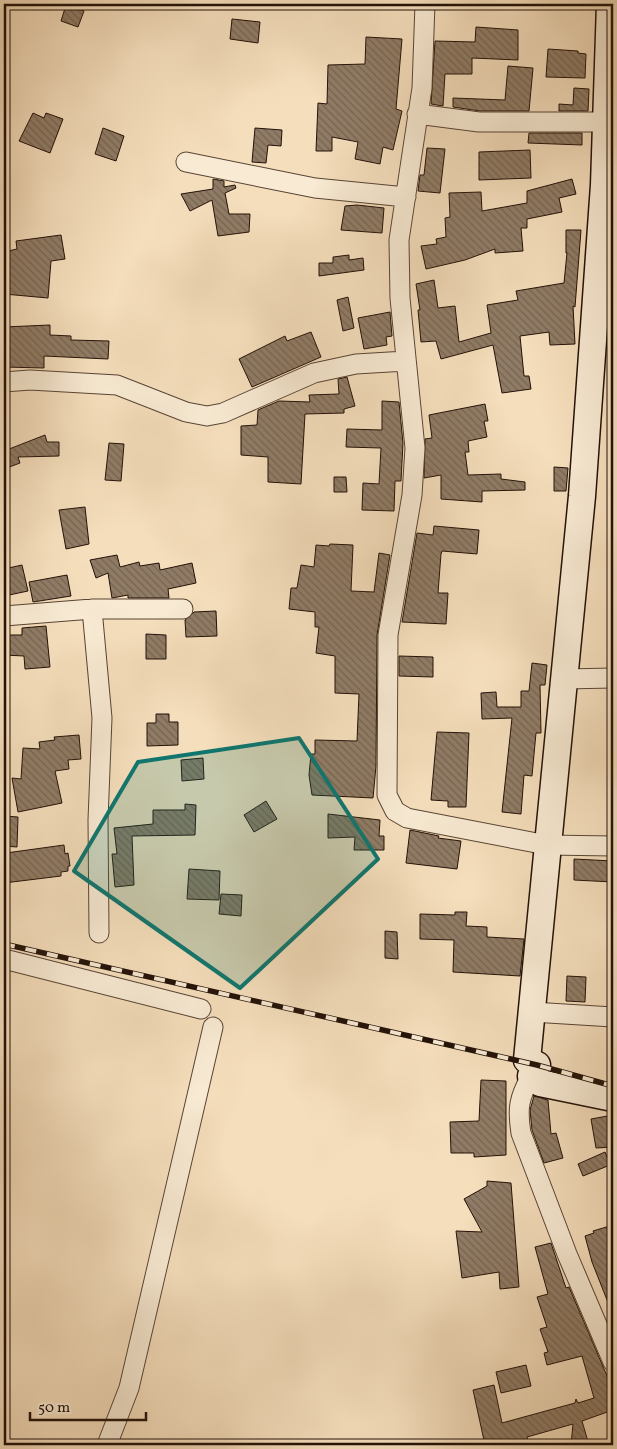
<svg xmlns="http://www.w3.org/2000/svg" width="617" height="1449" font-family="Vollkorn,serif">
<defs>
<pattern id="building-back-hatch" width="6" height="6" patternUnits="userSpaceOnUse" patternTransform="scale(1.25)"><rect width="6" height="6" fill="#907c66"/><path d="M-1 5l2 2M0 0l6 6M5-1l2 2" fill="none" stroke="#756452"/></pattern>
</defs>
<rect width="100%" height="100%" fill="#f5debc"/>
<filter id="stains"><feTurbulence type="fractalNoise" baseFrequency=".004" numOctaves="4"/><feColorMatrix values="0 0 0 0 .2 0 0 0 0 .09 0 0 0 0 .02 0 0 0 .5 -.17"/></filter>
<radialGradient id="worn" r=".72"><stop offset=".6" stop-color="#630" stop-opacity="0"/><stop offset="1" stop-color="#630" stop-opacity=".3"/></radialGradient>
<path fill="url(#building-back-hatch)" stroke="#231108" d="M66 5 84 11 78 27 61 21Z
M232 19 260 22 258 43 230 39Z
M476 27 518 30V60L472 58V74H445L443 106 431 104 435 41 475 42Z
M366 37 402 39 396 109 402 111 393 150 383 147 380 164 355 159 358 142 332 137V151H316L318 103 327 104 328 65 365 64Z
M548 49 578 51V53L586 54 585 78 546 77Z
M508 66 533 68 529 111H480L453 107V98L505 100Z
M574 88 589 89 588 111H559V104L573 105Z
M33 113 44 118 46 113 63 119 50 153 19 141Z
M103 128 124 136 116 161 95 154Z
M255 128 282 130 281 146 268 145 266 163 252 162Z
M529 133H582V145L528 143Z
M427 148 445 149 440 193 418 191 420 175H424Z
M530 150 531 178 479 180V152Z
M213 179 224 181V187L235 185 236 188 225 193 229 214H250L249 232 218 236 212 200 190 211 181 194 213 189Z
M572 179 576 194 559 198 562 212 527 219V228H521L523 251 495 253V249L465 260 426 269 421 246 437 244 436 239 446 237 445 218 450 217 449 193 481 192 482 211 527 203V191Z
M357 205 384 208 382 233 341 230 345 206Z
M566 230H581L575 307 573 306 575 344 550 345 549 332 520 336 524 376H529L531 389 502 393 493 345 441 359 436 341 421 342 418 310H420L416 284 434 280 438 308 455 306 459 342 491 333 487 305 518 300 516 291 564 283 567 253H566Z
M61 235 65 259 51 261 48 298 4 294V252L17 249 16 241Z
M349 255V260L363 258 364 270 319 276V263H333V257Z
M348 297 354 328 343 331 337 300Z
M390 312 392 336 386 337 387 345 364 349 358 318Z
M50 325V335L71 336V340L109 341 108 359 44 356V368L4 367V327Z
M311 332 321 357 252 387 239 359 285 336 287 341Z
M347 377 355 406 344 409V413L305 414 301 484 268 482V457L241 455V426L257 425 258 410 279 401 310 402 309 395 339 394 338 379Z
M382 401 399 402 403 443 401 481H395L394 511 362 510 363 483 379 484 381 448 346 447 347 429 382 430Z
M485 404 488 421H484L487 437 468 441 469 452H465L468 475 501 474V479L525 482V490L482 491V502L441 499V475L424 478 425 439 432 438 429 415Z
M45 435 47 442H59V456L18 457 20 463 4 469V451Z
M109 443 124 444 121 481 105 480Z
M554 467 568 468 566 491H554Z
M334 477H346L347 492H334Z
M85 507 89 544 66 549 59 510Z
M434 526 479 530 477 554 442 551 441 554 438 593H448L446 624 402 622 417 533 433 535Z
M330 544 353 545 351 591 374 592 379 553 390 555 377 635 376 766 373 798 312 795 309 775 311 754H315V740L357 741 359 694 335 693V656L316 653 319 627H315V612L289 609 291 588H297L301 565 314 567 316 545 329 546Z
M117 555 120 567 139 562 140 566 159 563 160 570 192 563 196 583 168 589 169 598H128V595L112 598 108 573 96 578 90 560Z
M22 565 28 591 9 595 4 569Z
M67 575 71 596 33 602 29 582Z
M216 611 217 636 186 637 185 620 194 612Z
M46 626 50 667 25 669 24 656 4 655V635H22V628Z
M146 634 166 635V659H146Z
M399 656 433 657V677L399 676Z
M532 663 547 665 545 685H540L541 733H536L532 776 524 775 521 814 502 812 512 718 482 719 481 693 496 692 497 707H521V691H529Z
M156 714H169V722H178V745L147 746V723H156Z
M437 732 469 733 466 807H448V801L431 800Z
M79 735 81 759 68 760 69 769 55 771 62 803 18 812 12 778 21 779 23 748 40 749 39 742 55 740 54 737Z
M203 758 204 779 182 781 181 760Z
M266 801 277 819 254 832 244 815Z
M185 804 196 805 195 835 132 836 134 885 115 887 112 854H117L114 828 153 824V810H185Z
M328 814 380 820 379 836H384V850H354L355 837 328 838Z
M4 816 18 817 17 847 4 846Z
M410 830 439 836 438 838 461 841 457 869 406 863Z
M64 845 65 854 68 853 70 866H68V871L61 872V876L4 883 6 853Z
M574 859 613 861V882L574 880Z
M189 869 220 871 219 900 187 899Z
M221 894 242 895 241 916 219 914Z
M455 912H467L466 926 487 927V937L524 939 520 976 453 972 454 940 420 939V914L455 915Z
M385 931 397 932 398 959 385 958Z
M567 976 586 977 585 1002 566 1001Z
M481 1080 506 1081V1155L474 1157V1153H451L450 1122 479 1121Z
M534 1096 548 1100 551 1134 556 1133 563 1158 544 1163 532 1130 530 1110Z
M613 1115V1147L596 1148 591 1119Z
M605 1152 610 1165 583 1176 578 1164Z
M487 1181 511 1183 519 1287 500 1289 499 1272 462 1278 456 1231 482 1232 464 1199 487 1186Z
M613 1225V1315L592 1262 585 1236 594 1233 593 1231Z
M551 1243 566 1288 569 1287 613 1390V1410L582 1421 589 1445H571L573 1424 527 1437 529 1445H485L473 1390 494 1385 502 1423 575 1403 576 1399 578 1403 594 1398 582 1356 547 1365 544 1353 548 1352 540 1329 547 1327 537 1297 548 1294 535 1247Z
M526 1365 531 1386 501 1393 496 1372Z"/>
<g fill="none" stroke-linecap="round" stroke-linejoin="round">
<g stroke="#584435" stroke-width="21">
<path id="street" d="M425 4 422 88 399 240 400 298 415 448 412 495 388 635 387 795 395 811 407 818 547 845 613 846
M417 114 479 122H606
M186 162 315 188 406 197
M4 382 30 380 117 385 186 412 207 416 223 413 314 373 356 364 406 361
M92 609 102 718 98 820 99 933
M4 616 92 609H183
M564 679 613 678
M4 959 201 1009
M532 1012 613 1017
M531 1076C519 1098 517 1108 521 1133L567 1254 613 1362
M107 1445 129 1388 213 1027"/>
</g>
<g stroke="#231108" stroke-width="29">
<path id="secondary" d="M610 4 604 185 582 496 527 1060 537 1065 531 1076 540 1083 613 1098"/>
</g>
<use href="#street" stroke="#f8ead3" stroke-width="19"/>
<use href="#secondary" stroke="#f8ead3" stroke-width="26"/>
<g stroke="#231108" stroke-width="5.5">
<path id="rail" d="M4 944 537 1065 613 1086"/>
</g>
<use href="#rail" stroke="#f8ead3" stroke-width="4" stroke-dasharray="11" stroke-linecap="butt"/>
</g>
<path fill="#0f766e" fill-opacity="0.2" stroke="#0f766e" stroke-width="4" stroke-linejoin="round" d="M299 738 378 859 240 988 74 871 138 762Z"/>
<rect width="617" height="1449" fill="none" stroke="#f5debc" stroke-width="20"/>
<rect x="5" y="5" width="607" height="1439" fill="none" stroke="#231108" stroke-width="2.5"/>
<rect x="10" y="10" width="597" height="1429" fill="none" stroke="#231108"/>
<path d="M30 1412v8h116v-8" fill="none" stroke="#231108" stroke-width="2.5"/>
<text x="38" y="1412" font-size="15" fill="#231108" stroke="#f8ead3" stroke-width="4" paint-order="stroke">50 m</text>
<rect width="100%" height="100%" filter="url(#stains)"/>
<rect width="100%" height="100%" fill="url(#worn)"/>
</svg>
